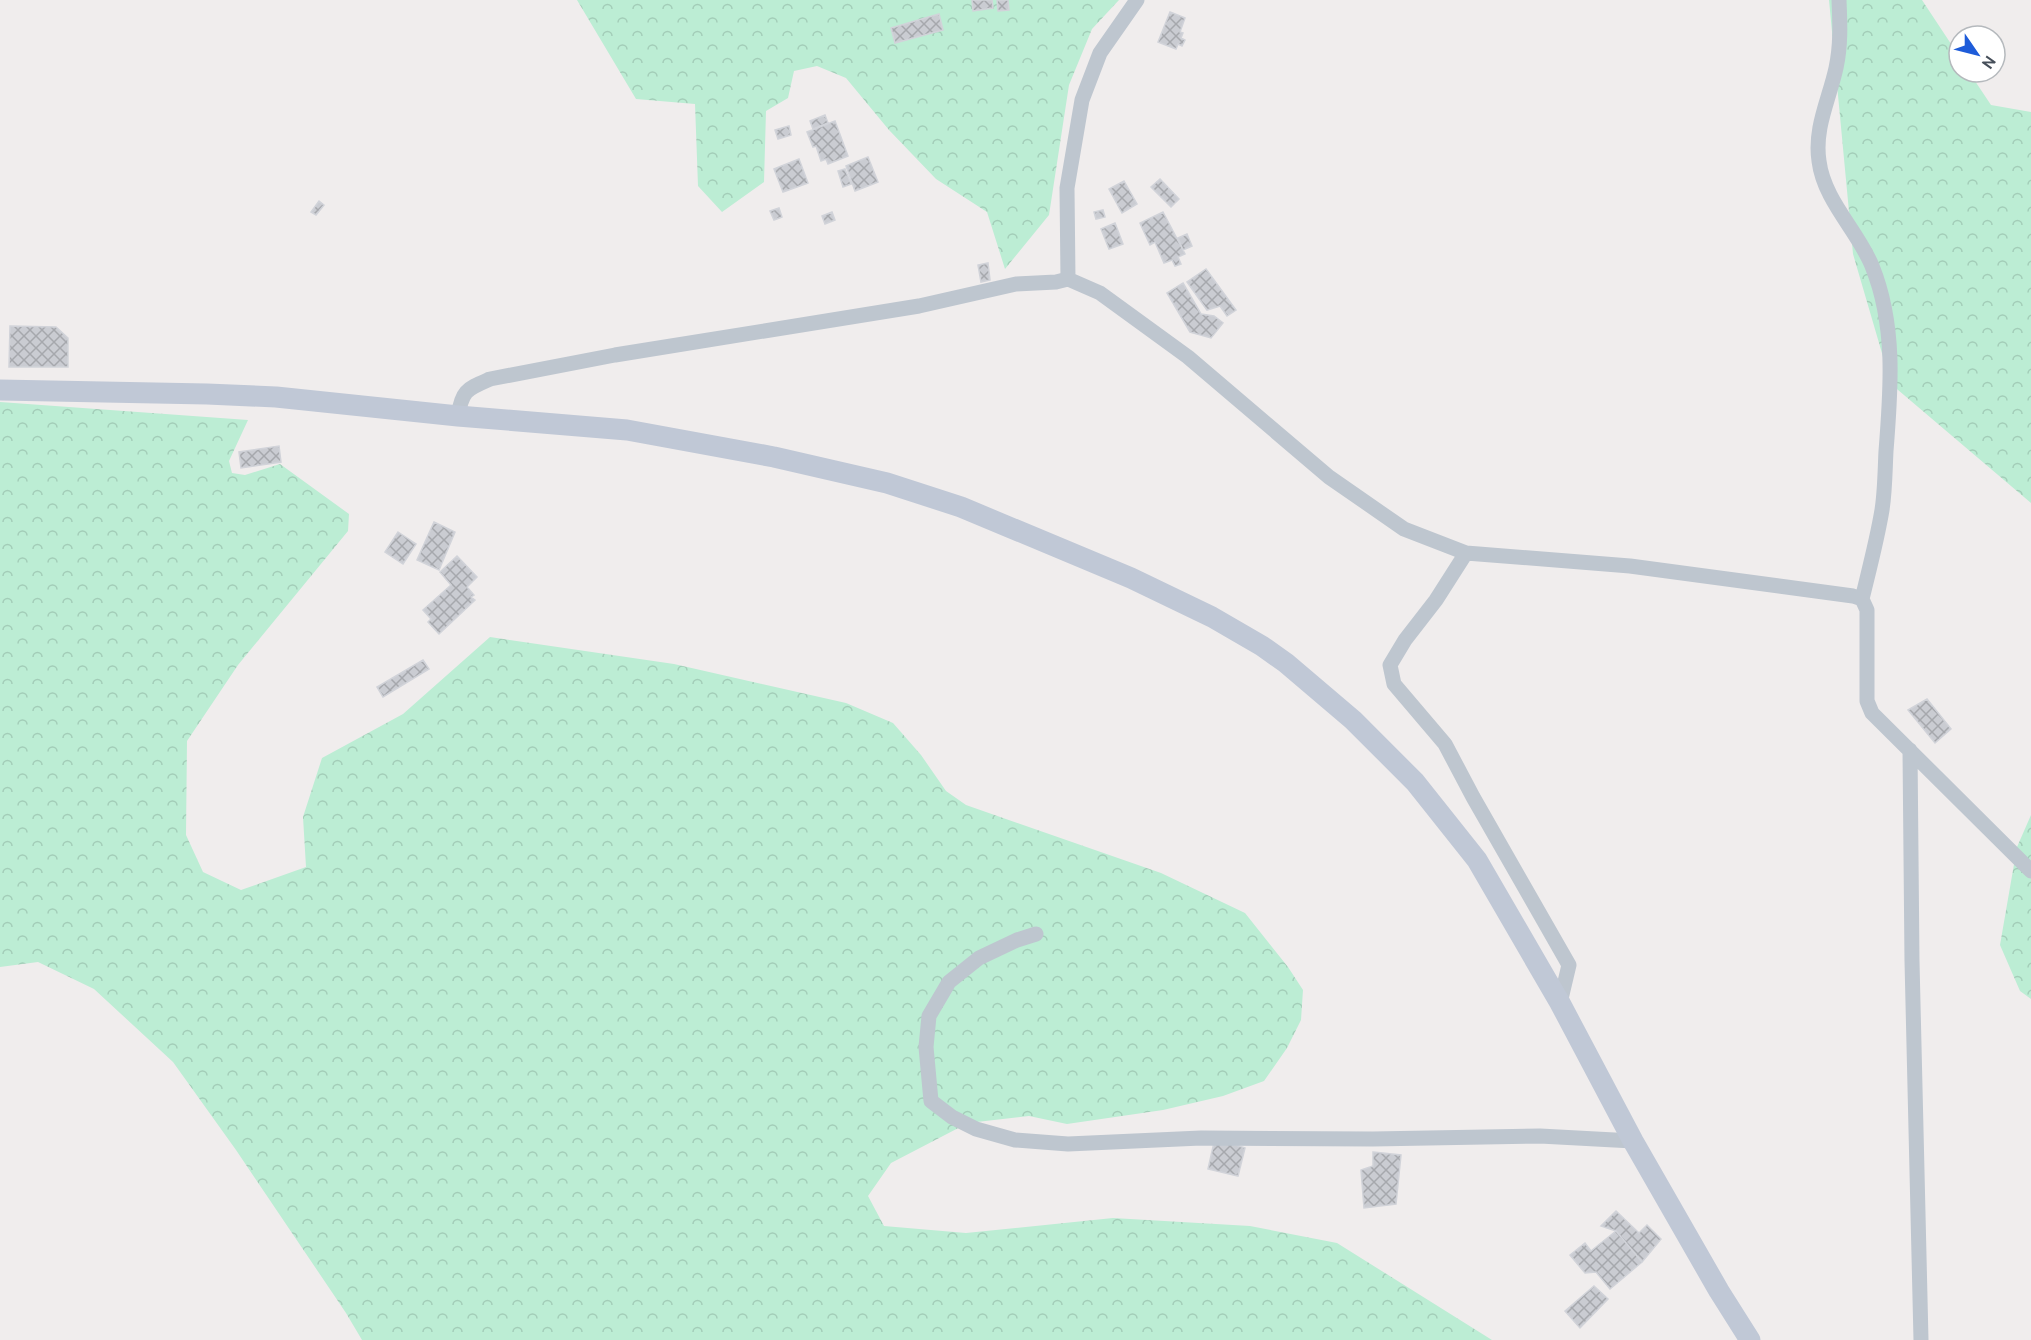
<svg xmlns="http://www.w3.org/2000/svg" width="2031" height="1340" font-family="Cabin,sans-serif">
<defs>
<pattern id="forest-crowns" width="20" height="18" patternUnits="userSpaceOnUse" patternTransform="scale(1.5)"><rect width="20" height="18" fill="#bcedd4"/><path d="M2 6a3 3 0 1 1 6 0M12 15a3 3 0 1 1 6 0" fill="none" stroke="#a3cdb8"/></pattern>
<pattern id="building-cross-hatch" width="8" height="8" patternUnits="userSpaceOnUse" patternTransform="scale(1.5)"><rect width="8" height="8" fill="#caccd2"/><path d="M0 0l8 8M0 8l8-8" fill="none" stroke="#a6a8ad"/></pattern>
</defs>
<rect width="100%" height="100%" fill="#f0eded"/>
<path fill="url(#forest-crowns)" d="M577 0H1119L1092 29 1069 85 1049 215 1005 269 987 212 936 179 889 130 846 78 817 66 794 71 788 98 766 111 764 182 722 212 698 186 695 104 636 99Z
M1829 0H1922L1959 56V72H1969L1991 105 2031 112V503L1891 384 1853 254Z
M0 402 248 420 229 461 232 473 245 475 280 464 349 514 348 531 238 665 187 741 186 835 203 872 241 890 306 867 303 817 322 758 403 714 490 637 674 664 846 703 893 723 921 755 946 791 966 805 1161 873 1245 913 1288 967 1303 990 1301 1020 1287 1048 1264 1081 1223 1096 1163 1110 1067 1124 1029 1116 968 1123 891 1163 868 1196 884 1226 966 1233 1113 1218 1250 1226 1337 1243 1492 1340H362L346 1313 236 1150 173 1062 94 989 38 962 0 967Z
M2031 815V999L2020 991 2000 945 2017 847Z"/>
<path fill="url(#building-cross-hatch)" stroke="#d1d3d9" stroke-width="1.5" d="M972 0H992L993 8 973 11Z
M997 0H1008L1009 10 998 11Z
M1170 12 1185 18 1180 32 1183 33 1181 38 1185 40 1182 46 1178 44 1176 49 1158 42Z
M939 14 943 30 895 43 891 28Z
M825 115 828 123 813 129 810 121Z
M835 121 848 156 828 164 826 159 821 161 816 146 813 147 807 132Z
M789 126 791 135 778 139 775 130Z
M868 157 878 182 855 191 846 166Z
M799 159 808 183 783 192 774 169Z
M845 169 851 184 843 187 838 171Z
M1160 179 1179 199 1171 207 1151 187Z
M1124 181 1137 204 1122 213 1109 189Z
M319 201 324 205 316 215 311 212Z
M779 208 782 217 774 220 770 211Z
M1103 210 1105 217 1096 219 1094 212Z
M832 212 835 220 825 224 822 216Z
M1163 212 1185 254 1178 257 1181 264 1175 266 1172 260 1164 263 1155 242 1150 245 1140 223Z
M1115 223 1123 244 1109 249 1101 229Z
M1187 234 1192 246 1183 250 1178 238Z
M988 263 990 280 981 282 978 265Z
M1206 269 1236 310 1227 316 1220 306 1207 310 1187 282Z
M1183 283 1201 314 1214 316 1223 323 1211 338 1190 332 1167 293Z
M10 326 56 327 68 338V367H9Z
M279 446 281 462 241 468 239 452Z
M434 522 455 532 439 570 417 560Z
M398 532 416 544 403 564 385 552Z
M457 556 477 577 467 587 474 595 471 597 475 600 439 634 428 622 431 619 423 610 451 585 440 572Z
M423 660 429 669 383 697 377 687Z
M1927 699 1951 729 1935 743 1908 710Z
M1215 1138 1245 1148 1238 1176 1208 1169Z
M1373 1152 1401 1155 1396 1204 1364 1208 1361 1170 1373 1166Z
M1616 1211 1639 1233 1647 1225 1661 1239 1642 1262 1616 1231 1601 1226Z
M1616 1231 1642 1262 1610 1289 1596 1272 1585 1273 1570 1255 1585 1243 1591 1251Z
M1594 1286 1608 1299 1580 1328 1565 1311Z"/>
<g fill="none" stroke-linecap="round" stroke-linejoin="round">
<path stroke="#bec6cf" stroke-width="15" d="M1839 0C1840 23 1841 45 1836 68 1829 100 1814 128 1819 161 1824 201 1858 231 1872 266 1896 325 1891 389 1886 451 1885 470 1885 491 1882 510 1877 540 1869 570 1862 599L1867 610V701L1872 713 2031 871
M1068 279 1067 188 1082 100 1100 53 1137 0
M458 416C462 390 467 389 490 379L615 355 919 306 1016 284 1056 282 1068 279 1100 293 1188 357 1329 477 1404 529 1466 553 1630 566 1853 596 1862 599
M1466 553 1436 600 1405 640 1390 665 1394 684 1445 744 1473 797 1569 965 1560 1003
M1910 750 1912 961 1921 1340
M1036 934 1017 940 979 958 949 982 929 1016 926 1047 931 1101 952 1117 976 1129 1015 1140 1068 1144 1201 1138 1373 1139 1540 1136 1633 1141"/>
<path stroke="#c0c8d6" stroke-width="21" d="M0 390 207 394 276 397 458 416 627 430 774 457 887 483 961 507 1131 578 1212 617 1262 646 1286 663 1353 720 1415 782 1477 860 1560 1003 1633 1141 1719 1291 1750 1340"/>
</g>
<g transform="translate(1977 54) rotate(125)"><circle r="28" fill="#ffffff" stroke="#b5b9bd" stroke-width="1.5"/>
<path d="M0-4.5L10 22L0 15L-10 22Z" fill="#1e5cd9"/>
<text y="-9" font-size="16" font-weight="bold" text-anchor="middle" fill="#464f5a">N</text>
</g>
</svg>
